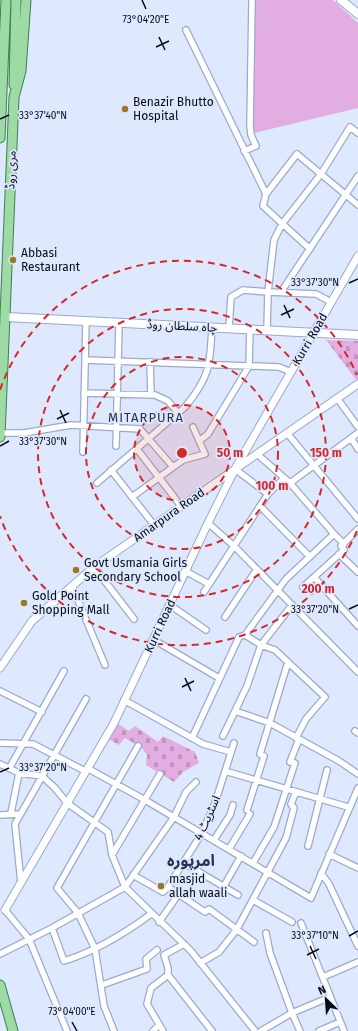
<svg xmlns="http://www.w3.org/2000/svg" width="358" height="1031" font-family="'Fira Sans','Noto Sans Arabic',sans-serif">
<defs>
<pattern id="cemetery-stones" width="16" height="16" patternUnits="userSpaceOnUse"><rect width="16" height="16" fill="#e2ade1"/><path d="M2 7V4a2 2 0 0 1 4 0v3zM10 15v-3a2 2 0 0 1 4 0v3z" fill="#c094c0"/></pattern>
</defs>
<rect width="100%" height="100%" fill="#dee8fe"/>
<path fill="#e2ade1" d="M254 0H333L358 23V108L254 133Z"/>
<path fill="url(#cemetery-stones)" d="M326 340 358 341V380L357 381Z
M117 723 129 731 135 726 158 742 163 736 195 752 199 763 183 772 174 782 146 765 147 755 142 748 125 738 119 745 108 739Z"/>
<g fill="none" stroke-linecap="round" stroke-linejoin="round">
<g stroke="#9aaacd" stroke-width="8">
<path id="minor" d="M186 30 266 194 263 206 310 249
M244 151 256 146 251 135 250 125 252 0
M266 194 297 154 358 205
M281 292 358 176
M331 302 316 294 268 292 274 240 282 224 321 174 350 127 358 133
M229 328 231 297 243 290 268 292 267 330
M85 360 279 367 291 372
M150 362 151 395
M84 393 155 395 168 401 178 413
M337 398 358 427
M0 433H24L71 425 140 429 173 467
M287 433 358 519
M351 438 358 449
M199 441 208 434 249 366 250 329
M116 446 119 323
M137 449 181 506
M83 452 86 321
M235 469 268 494 260 506 309 556
M111 470 154 525
M97 483 185 407C210 377 210 365 212 327
M290 483 358 433
M268 494 284 478
M132 497 183 460 205 454 193 427
M208 523 234 546 358 672
M334 534 344 544
M339 554 358 572
M94 567 134 619
M185 571 209 584
M314 577 358 626
M72 586 105 665
M303 587 344 550 341 546 358 529
M204 592 260 506
M170 605 206 630
M225 617 257 569
M245 635 261 645 275 650 325 697 306 719 296 738
M154 640 219 678
M0 691 42 712
M124 700 203 744 231 752
M235 711 270 723 339 761 358 774
M355 731 358 733
M223 736 247 686 261 645 292 605
M192 738 239 637 245 635 286 579 334 534 290 483 257 454
M0 743 33 744 85 771
M0 764 19 773 42 776 55 788 67 803 108 832 112 855 125 887 52 928 0 954
M10 767 64 671
M87 768 145 800 311 898 358 788
M225 771 348 807
M196 782 186 792 174 817 125 887 191 951 255 1031
M247 810 264 756 260 754 288 662
M11 813 19 773
M0 815 20 814
M214 840 230 815 233 805
M308 846 327 770
M229 849 250 814
M329 854 358 868
M112 855 160 774
M184 863 238 895
M253 863 274 827 295 763 290 762 299 739
M321 873 329 884 358 946
M133 875 163 892 168 887 202 833 215 803 234 743
M21 883 15 824 86 699
M224 886 241 856
M168 887 205 912 209 909 254 942
M253 900 292 922
M5 910 29 939 67 1031
M159 922 178 895
M301 923 344 1031
M52 928 64 961C96 951 124 934 151 914
M266 933 270 953 292 1013 330 997
M184 944 164 955 168 968V975L212 1031
M200 963 219 952 237 929 286 838 294 808 291 804 296 792
M323 977 358 962
M102 985 147 969 146 959 157 950
M114 1031 104 1006 95 949 78 913 57 888 138 746
M153 1031 159 1025
M163 1031 147 1004 151 988 168 975
M261 1031 292 1013 300 1031
M319 1031 340 1022"/>
</g>
<g stroke="#9aaacd" stroke-width="9">
<path id="tertiary" d="M0 668 32 621 94 567 358 384
M5 910 114 723 208 523 235 469 358 256"/>
</g>
<g stroke="#9aaacd" stroke-width="10">
<path id="secondary" d="M341 0 358 14
M6 317 358 335"/>
</g>
<g stroke="#3e814c" stroke-width="11">
<path id="primary" d="M14 85 16 0
M2 91 6 0
M0 138 2 91 1 87
M0 437 14 97 21 71 26 0
M0 985 13 1031"/>
</g>
<use href="#minor" stroke="#fff" stroke-width="5.5"/>
<use href="#tertiary" stroke="#fff" stroke-width="7"/>
<use href="#secondary" stroke="#fff" stroke-width="8"/>
<use href="#primary" stroke="#9ddaa5" stroke-width="9"/>
</g>
<path fill="none" stroke="#070b17" stroke-width="1.5" d="M142 0 146 9M159 37 165 50M156 47 169 41M0 119 9 115M349 283 358 279M284 305 290 318M281 315 294 309M60 410 66 423M57 419 69 413M0 446 9 441M349 609 358 605M185 678 191 691M182 687 194 681M0 772 9 768M349 936 358 931M310 946 316 959M307 955 319 949M72 1022 77 1031"/>
<circle cx="182" cy="453" r="48" fill="#d62828" fill-opacity=".12"/>
<g fill="none" stroke="#d62828" stroke-width="2" stroke-dasharray="7 5">
<circle cx="182" cy="453" r="48"/>
<circle cx="182" cy="453" r="96"/>
<circle cx="182" cy="453" r="144"/>
<path d="M357 531A192 192 0 0 1 0 516M0 390A192 192 0 0 1 357 375"/>
</g>
<g fill="#9a7923" stroke="#dee8fe" stroke-width="1.5">
<circle cx="125" cy="109" r="4"/>
<circle cx="13" cy="260" r="4"/>
<circle cx="76" cy="570" r="4"/>
<circle cx="24" cy="603" r="4"/>
<circle cx="161" cy="886" r="4"/>
</g>
<g text-anchor="middle" dominant-baseline="central" stroke-width="3.5" stroke-linejoin="round" paint-order="stroke">
<g font-size="12" fill="#070b17" stroke="#dee8fe" text-anchor="start">
<text x="133" y="102">Benazir Bhutto<tspan x="133" dy="14">Hospital</tspan></text>
<text x="21" y="253">Abbasi<tspan x="21" dy="14">Restaurant</tspan></text>
<text x="84" y="563">Govt Usmania Girls<tspan x="84" dy="14">Secondary School</tspan></text>
<text x="32" y="596">Gold Point<tspan x="32" dy="14">Shopping Mall</tspan></text>
<text x="169" y="879">masjid<tspan x="169" dy="14">allah waali</tspan></text>
</g>
<g font-size="12" fill="#070b17" stroke="#dee8fe">
<text transform="translate(11 170) rotate(-88)">مری روڈ</text>
<text transform="translate(182 326) rotate(3)">چاہ سلطان روڈ</text>
<text transform="translate(310 339) rotate(-60)">Kurri Road</text>
<text transform="translate(169 515) rotate(-35)">Amarpura Road</text>
<text transform="translate(160 626) rotate(-65)">Kurri Road</text>
<text transform="translate(207 818) rotate(-66)">اسٹریٹ 4</text>
</g>
<g font-size="13" letter-spacing="1" fill="#27324f" stroke="#dee8fe">
<text x="146" y="417">MITARPURA</text>
</g>
<g font-size="16" font-weight="bold" fill="#27324f" stroke="#dee8fe">
<text x="191" y="860">امرپورہ</text>
</g>
</g>
<g font-size="10" text-anchor="middle" fill="#070b17" stroke="#dee8fe" stroke-width="3.5" stroke-linejoin="round" paint-order="stroke">
<text x="146" y="23">73°04'20"E</text>
<text x="43" y="119">33°37'40"N</text>
<text x="315" y="286">33°37'30"N</text>
<text x="43" y="445">33°37'30"N</text>
<text x="315" y="613">33°37'20"N</text>
<text x="43" y="771">33°37'20"N</text>
<text x="315" y="939">33°37'10"N</text>
<text x="72" y="1015">73°04'00"E</text>
</g>
<circle cx="182" cy="453" r="6" fill="#d62828" stroke="#dee8fe" stroke-width="2"/>
<g font-size="12" text-anchor="middle" font-weight="bold" fill="#d62828" stroke="#dee8fe" stroke-width="3.5" stroke-linejoin="round" paint-order="stroke">
<text x="230" y="457">50 m</text>
<text x="326" y="457">150 m</text>
<text x="272" y="490">100 m</text>
<text x="318" y="593">200 m</text>
</g>
<g transform="translate(326 999) rotate(335)" stroke="#dee8fe" stroke-width="3" paint-order="stroke">
<path d="M0-3L7 15L0 10L-7 15Z" fill="#070b17"/>
<text y="-6" font-size="11" font-weight="bold" text-anchor="middle" fill="#070b17">N</text>
</g>
</svg>
